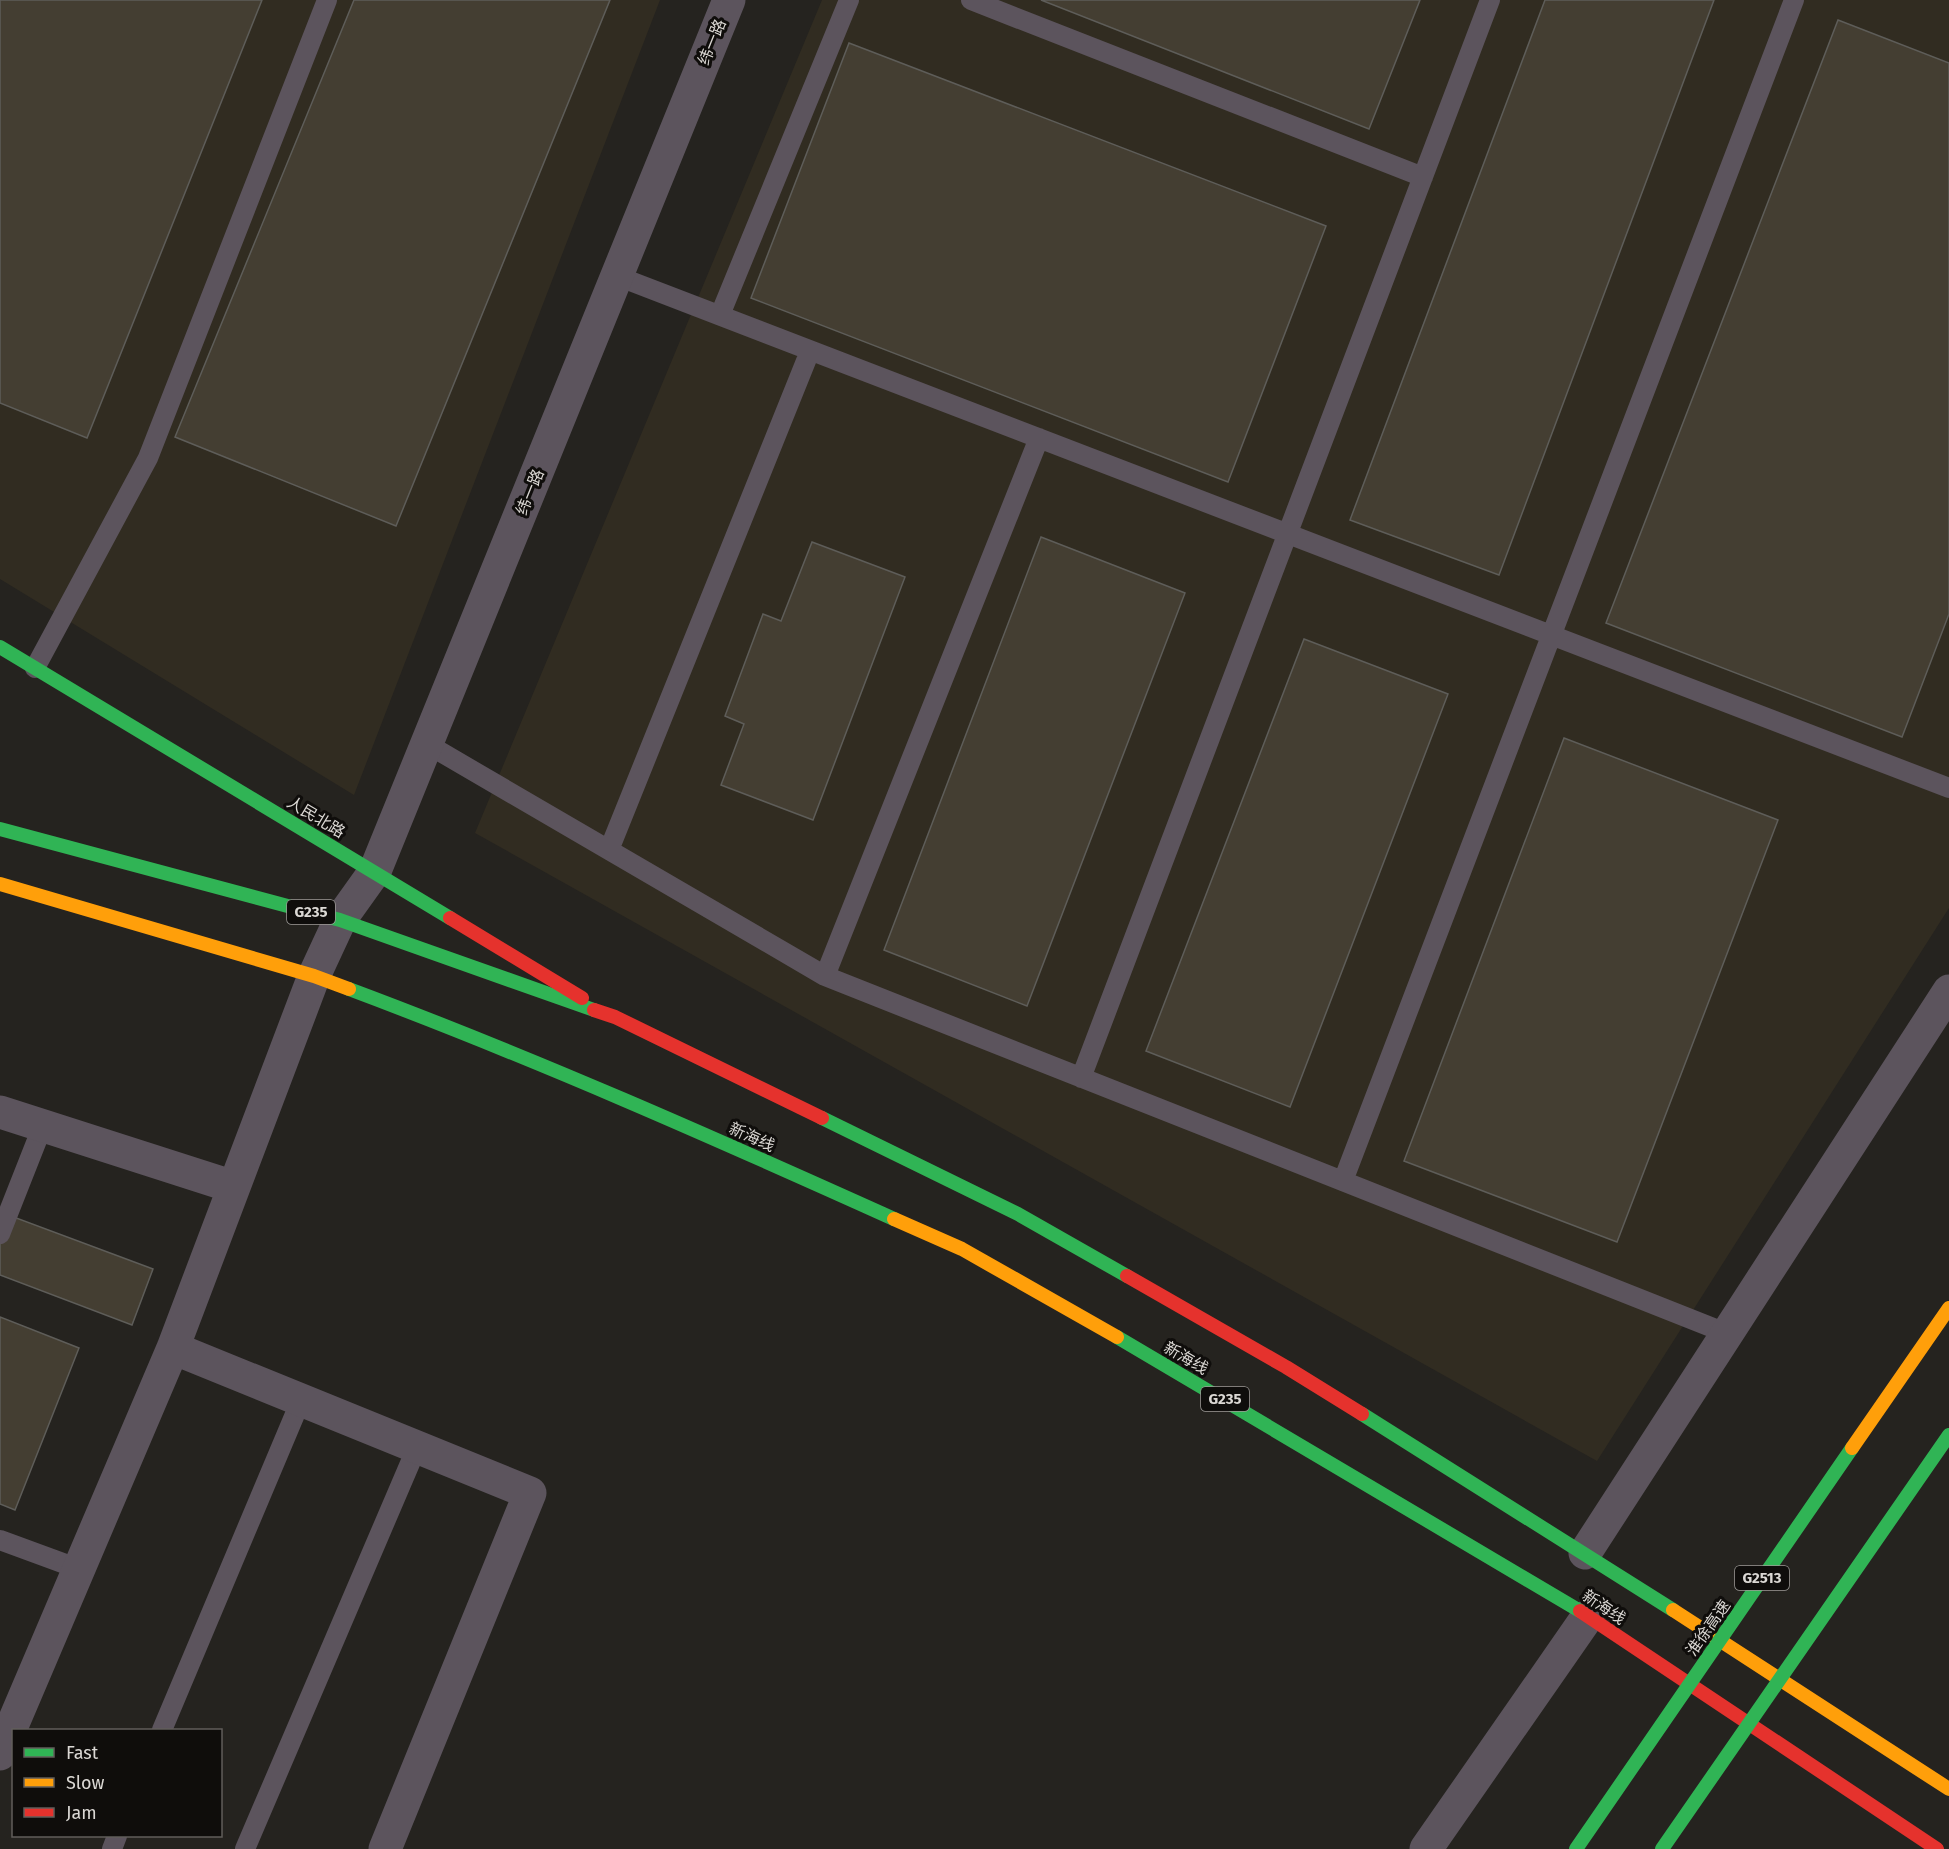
<svg xmlns="http://www.w3.org/2000/svg" width="1949" height="1849" font-family="'Fira Sans','Noto Sans SC',sans-serif">
<rect width="100%" height="100%" fill="#25231f"/>
<path fill="#312c21" d="M0 0H660L354 795 0 579Z
M822 0H1949V908L1597 1461 475 833Z"/>
<path fill="#443e32" stroke="#5e5d59" stroke-width="1.5" d="M0 0H262L87 438 0 403Z
M354 0H610L396 526 175 437Z
M1041 0H1420L1369 129Z
M1545 0H1714L1499 575 1350 520Z
M1838 20 1949 63V614L1902 737 1606 623Z
M849 43 1326 226 1228 482 751 298Z
M1041 537 1185 593 1027 1006 884 950Z
M812 542 905 577 813 820 721 785 744 724 725 716 763 614 781 621Z
M1304 639 1448 694 1290 1107 1146 1051Z
M1564 738 1778 820 1617 1242 1404 1161Z
M0 1212 153 1269 132 1325 0 1275Z
M0 1317 79 1348 15 1510 0 1504Z"/>
<g fill="none" stroke-linecap="round" stroke-linejoin="round">
<path stroke="#5c545d" stroke-width="20" d="M971 0 1423 177
M617 276 1949 788
M720 315 849 0
M35 668 148 458 327 0
M427 744 825 976 1726 1333
M609 850 810 351
M825 976 1039 438
M1081 1078 1490 0
M1343 1181 1794 0
M0 1234 43 1125
M0 1540 79 1569
M162 1730 301 1400
M112 1849 117 1836
M245 1849 417 1447"/>
<path stroke="#5c545d" stroke-width="33" d="M0 1112 234 1187
M173 1348 530 1493 385 1849
M1585 1553 1949 991
M0 1754 173 1348 314 976 340 920 375 871 729 0
M1426 1849 1588 1616"/>
<path stroke="#30b455" stroke-width="14" d="M0 647 450 918
M0 829 340 920 594 1010
M349 989C534 1058 714 1138 894 1219
M822 1118 1018 1214 1127 1276
M1117 1337 1580 1611
M1362 1414 1673 1610"/>
<path stroke="#ff9f0a" stroke-width="14" d="M0 884 314 976 349 989
M894 1219 962 1249 1117 1337
M1673 1610 1949 1789"/>
<path stroke="#e5322d" stroke-width="14" d="M450 918 582 998
M594 1010 615 1017 822 1118
M1127 1276 1286 1367 1362 1414
M1580 1611 1937 1849"/>
<path stroke="#30b455" stroke-width="14" d="M1576 1849 1852 1448
M1662 1849 1949 1435"/>
<path stroke="#ff9f0a" stroke-width="14" d="M1852 1448 1949 1308"/>
</g>
<g text-anchor="middle" dominant-baseline="central" stroke-width="6" stroke-linejoin="round" paint-order="stroke">
<g fill="#0f0d0b" stroke="#9e9b98" stroke-width="1.5">
<rect x="287" y="900" width="48" height="24" rx="4.5"/>
<rect x="1201" y="1387" width="48" height="24" rx="4.5"/>
<rect x="1735" y="1566" width="54" height="24" rx="4.5"/>
</g>
<g font-size="15" font-weight="bold" fill="#dbd8d4">
<text x="311" y="912">G235</text>
<text x="1225" y="1399">G235</text>
<text x="1762" y="1578">G2513</text>
</g>
<g font-size="16" fill="#dbd8d4" stroke="#0f0d0b">
<text transform="translate(712 42) rotate(-68)">纬一路</text>
<text transform="translate(530 492) rotate(-68)">纬一路</text>
<text transform="translate(316 817) rotate(31)">人民北路</text>
<text transform="translate(752 1137) rotate(24)">新海线</text>
<text transform="translate(1186 1358) rotate(30)">新海线</text>
<text transform="translate(1604 1607) rotate(34)">新海线</text>
<text transform="translate(1708 1628) rotate(-55)">淮徐高速</text>
</g>
</g>
<rect x="12" y="1729" width="210" height="108" fill="#0f0d0b" stroke="#615e5b" stroke-width="1.5"/>
<rect x="24" y="1748" width="30" height="9" fill="#30b455" stroke="#615e5b" stroke-width="1.5"/>
<text x="66" y="1759" font-size="18" fill="#dbd8d4">Fast</text>
<rect x="24" y="1778" width="30" height="9" fill="#ff9f0a" stroke="#615e5b" stroke-width="1.5"/>
<text x="66" y="1789" font-size="18" fill="#dbd8d4">Slow</text>
<rect x="24" y="1808" width="30" height="9" fill="#e5322d" stroke="#615e5b" stroke-width="1.5"/>
<text x="66" y="1819" font-size="18" fill="#dbd8d4">Jam</text>
</svg>
